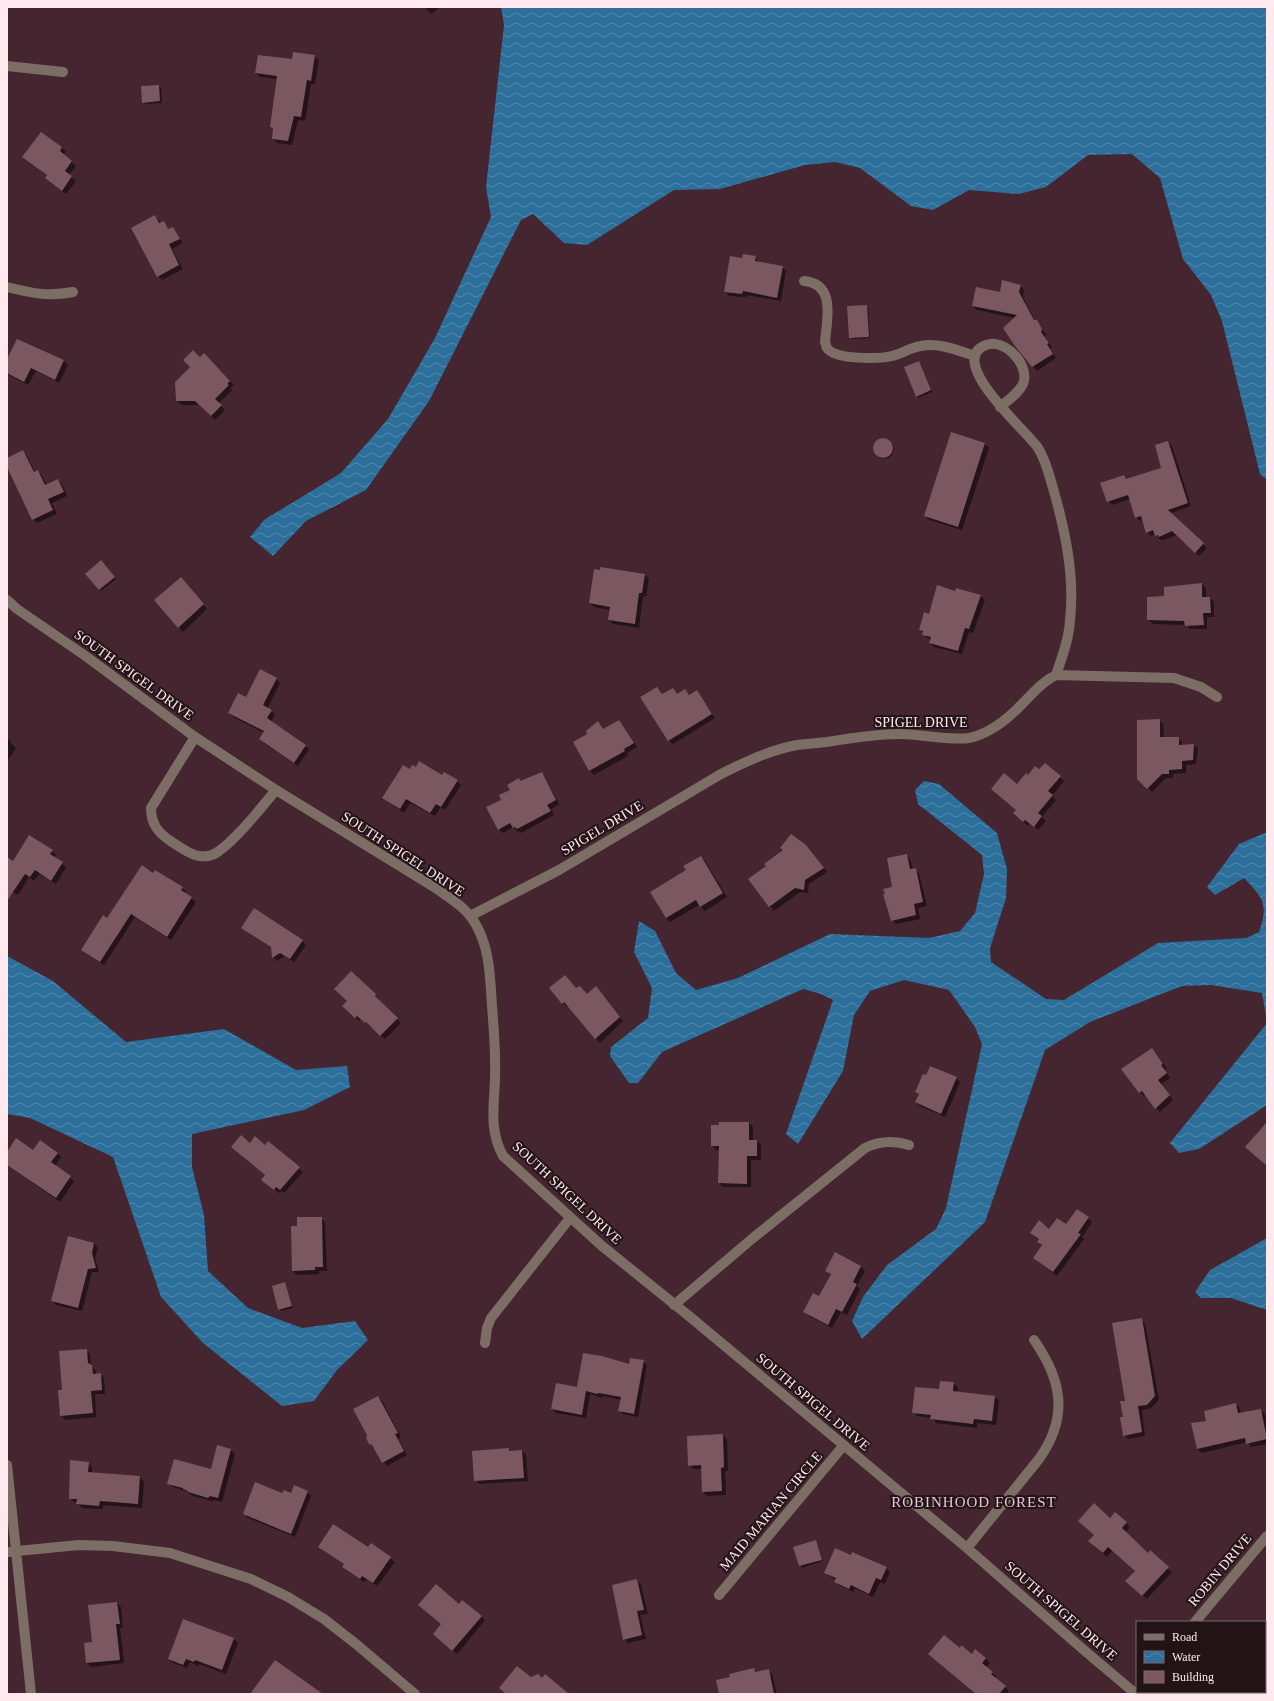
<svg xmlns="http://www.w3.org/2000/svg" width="1274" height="1701" font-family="Georgia,serif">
<defs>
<pattern id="water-waves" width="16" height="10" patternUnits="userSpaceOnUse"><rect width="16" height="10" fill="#2c6f9a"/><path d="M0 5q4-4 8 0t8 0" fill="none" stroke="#568aad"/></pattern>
</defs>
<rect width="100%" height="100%" fill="#45252f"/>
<path fill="url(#water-waves)" d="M501 7H1267V480L1260 474 1222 321 1211 295 1183 259 1160 178 1132 154 1088 155 1046 187 1019 194 969 190 933 210 911 206 860 168 835 162 805 165 720 189 674 190 587 245 564 243 533 214 521 220 429 401 366 490 306 521 273 556 250 537 264 520 341 473 388 419 435 338 491 217 486 187 504 25Z
M924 781 939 784 997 833 1007 869 1006 898 990 948 991 962 1046 999 1064 1000 1158 943 1246 938 1259 932C1269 904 1263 898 1244 878L1215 895 1207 887 1239 844 1267 832V1022L1262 993 1211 985 1182 986 1090 1022 1045 1050 985 1222 862 1339 852 1321 863 1297 887 1265 936 1229 946 1208 982 1044 975 1027 949 990 904 980 870 991 854 1015 843 1071 798 1144 786 1134 833 1000 821 994 803 989 662 1052 638 1083H629L610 1056 611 1047 648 1018 652 988 634 952 639 921 655 931 676 973 696 990 738 978 830 934 929 938 960 931 975 913 984 874 982 855 918 804 915 790Z
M7 956 53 981 126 1042 224 1029 296 1070 347 1066 350 1087 304 1110 192 1134V1167L204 1215 208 1271 248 1308 302 1328 355 1321 368 1340 337 1370 314 1401 282 1406 203 1343 161 1297 113 1157 30 1118 7 1114Z
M1267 1023V1105L1199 1149 1179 1153 1170 1143Z
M1267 1238V1310L1231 1298H1201L1195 1292 1210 1270Z"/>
<path fill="#0007" d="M425 7H440L431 14Z
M314 56 319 60 315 84H311L305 121 298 120 292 145 277 143 273 139 274 130 271 127 278 79 260 77 256 73 293 60Z
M159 86 161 88 162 103 145 104 143 102Z
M41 133 62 148 66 152 63 155 76 166 69 175 76 181 66 194 50 182 46 178 48 176 23 157Z
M155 216 161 223 163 222 169 230 173 228 183 243 172 249 183 269 162 280 158 276Z
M755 257 759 263 782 267 786 271 781 301 747 295 746 297 729 296 725 292 743 259Z
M1020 285 1024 290 1023 297 1035 321 1046 334 1045 337 1052 347 1050 349 1056 358 1037 371 1016 346 1015 318 977 310 973 306Z
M866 306 868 308 870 338 852 339 850 337Z
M17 340 64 361 68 365 59 383 36 371 28 385 7 374V361Z
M204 355 234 385 230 388 232 390 219 403 225 410 215 420 200 405H182L177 401 200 358Z
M919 362 932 392 918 398 917 396Z
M951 434 985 444 989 448 962 530 929 520 925 516Z
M874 449a10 10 0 1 1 20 0a10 10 0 1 1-20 0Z
M1168 442 1172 446 1191 506 1171 513 1207 548 1199 556 1176 535 1164 540H1160L1156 534 1151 536 1147 532 1143 520 1140 521 1136 517 1130 499 1112 505 1108 501 1124 477 1127 480 1163 468Z
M23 451 27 456 35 472 38 471 42 475 46 485 58 480 62 484 67 496 52 503 57 514 37 523 33 519 7 465V459Z
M101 561 116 579 101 591 86 574Z
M645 575 649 579 646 597 643 596 639 628 613 624 609 620 610 610 594 607 590 603Z
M185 583 207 609 183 632 156 600Z
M1202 584 1206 588V598H1210L1214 602V617H1207V629H1190L1186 625 1153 624 1148 620 1165 597Z
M957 589 981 596 985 600 973 633 969 632 962 654 934 647 930 643 931 640 928 639 920 629 929 615 956 592Z
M276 679 280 683 267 709 275 714 271 722 309 749 298 766 264 743 260 739 264 733 233 717 229 713 247 698Z
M657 688 663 695 673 689 678 695 685 690 690 696 697 691 715 718 673 744 668 740Z
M1159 720 1163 724 1164 738H1178L1182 742V745H1194L1198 749 1196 764 1186 765V773L1173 774V778H1166L1152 792 1138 779Z
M619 721 637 747 627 753 628 756 594 775 590 771 575 743 589 735 598 722 604 730Z
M7 737 11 743 16 748 7 762Z
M410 770 442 777 457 781 461 785 445 810 441 807 435 816 410 803 404 813 383 798Z
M1039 771 1060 777 1064 781 1052 796 1056 800 1042 817 1046 821 1038 830 1030 823 1028 826 1018 817 1017 810V786L1028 776Z
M541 773 545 777 559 804 551 809 554 815 521 833 520 831 518 832 513 827 503 833 499 829 503 800 511 790Z
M806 846 827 872 809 884 808 893 800 892 774 911 750 880Z
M52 851 56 855 54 858 66 867 56 884 39 874 34 881 29 877 18 895 7 888V858L13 862Z
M906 855 910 859 913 869H915L919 873 927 906 918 908 920 919 896 924 892 920 893 888Z
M701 857 705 861 727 897 705 911 699 905 670 922 666 918 687 871Z
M156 871 182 888 186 892 185 894 196 902 171 940 135 917 104 965 86 953 82 949 108 919Z
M242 928 302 941 306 945 294 962 285 956 277 961 273 957 272 948Z
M351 972 379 999 378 1001 401 1023 385 1039 361 1019 359 1021 344 1006 348 1001Z
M577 989 587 995 600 992 623 1021 600 1043 568 1006 567 1007 563 1003Z
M1152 1049 1167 1068 1165 1070 1170 1078 1161 1084 1173 1100 1160 1112 1146 1095 1144 1096 1140 1092 1123 1069Z
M956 1078 960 1082 945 1117 920 1106 916 1102 919 1095 916 1092Z
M749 1123 753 1127V1141H757L761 1145V1160H751V1187H723L719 1183 720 1150H716L712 1146Z
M250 1144 265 1146 303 1172 284 1193 281 1191 279 1193 267 1183 266 1176 236 1151Z
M33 1152 57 1153 61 1157 55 1166 74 1181 60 1202 7 1165V1153Z
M321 1218 325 1222 327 1271H319V1274L297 1275 293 1271 298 1227Z
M1088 1218 1092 1222 1082 1237 1084 1239 1057 1276 1034 1258 1042 1246 1038 1242 1039 1240 1031 1233 1050 1230Z
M94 1243 98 1248 95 1258 99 1272H92L82 1311 56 1305 52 1301Z
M835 1254 861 1267 865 1271 857 1286 860 1289 847 1315 841 1312 832 1328 809 1316 805 1312 819 1298 831 1275 826 1270Z
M285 1283 293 1308 281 1311 279 1309Z
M1141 1319 1145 1324 1159 1400 1151 1408 1142 1410 1145 1436 1128 1439 1124 1435V1417Z
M86 1350 90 1354 91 1366 96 1371V1375L100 1374 104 1378 105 1394H95L96 1417 65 1420 61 1415 63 1391Z
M643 1361 647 1365 638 1417 623 1414 619 1410 621 1400 603 1396 602 1398 590 1394 586 1418 556 1413 552 1409 577 1388 629 1366Z
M954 1383 958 1388 957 1392 995 1397 999 1401 996 1425 977 1423V1428L936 1423 932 1418 917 1416 913 1412 940 1391Z
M378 1397 382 1401 401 1437 398 1439 407 1455 387 1466 370 1443Z
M1235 1404 1240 1408 1241 1414 1261 1410 1265 1414 1267 1425V1444L1251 1447 1247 1442 1202 1453 1197 1449Z
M723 1435 727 1439 728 1471H725L726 1495 707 1496 703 1492 702 1469H693L689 1465Z
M218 1446 231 1450 235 1454 222 1502 214 1500 212 1501 193 1496 186 1491 173 1487 169 1483 211 1470Z
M509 1449 511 1452 522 1451 526 1455 528 1481 479 1484 475 1480Z
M88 1463 92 1467V1474L140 1477 144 1482 142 1508 103 1505V1509L82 1508 78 1503 74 1502 70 1498Z
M307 1492 311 1496 295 1537 248 1518 244 1514 283 1494Z
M1111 1519 1126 1523 1130 1527 1125 1533 1148 1554 1172 1572 1147 1599 1131 1585 1136 1571 1113 1550 1107 1557 1093 1545Z
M816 1541 823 1561 802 1568 794 1547Z
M371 1545 395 1562 377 1586 367 1579 364 1582 347 1571 343 1567 345 1565 319 1547 368 1549Z
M886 1568 890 1572 885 1584 880 1582 873 1597 855 1588 853 1592 839 1585 835 1581 836 1580 825 1573Z
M637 1580 641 1585 648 1614 640 1615 646 1639 628 1643 624 1639Z
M117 1603 121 1607 123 1627 120 1628 124 1663 91 1667 87 1663 93 1643Z
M459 1605 481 1616 485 1620 457 1654 438 1638Z
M234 1639 238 1643 226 1674 199 1664 198 1666 190 1662 187 1668 173 1663 169 1659Z
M960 1649 972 1655 975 1651 986 1659 990 1663 986 1667 996 1676 995 1678 1009 1691 1006 1694H977Z
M753 1669 757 1673 768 1670 772 1674 777 1694H720L731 1677Z"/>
<path fill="#7b5761" d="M293 52 315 55 311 81 307 80 301 117 294 116 288 141 272 139 273 128 270 127 277 76 255 73 258 55 292 59Z
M159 85 160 101 142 103 141 86Z
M41 132 62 147 60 151 72 161 65 171 72 176 62 191 45 178 47 175 22 157Z
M155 215 159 223 164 221 168 229 173 227 180 239 169 244 179 265 157 277 131 228Z
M743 254 756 256 755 261 783 266 777 298 743 291 742 294 724 292 730 256 742 258Z
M1002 280 1021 285 1019 292 1034 320H1037L1042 329 1041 332 1049 343 1047 344 1053 354 1032 367 1015 346 1003 328 1017 315 972 306 976 287 1000 292Z
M867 305 869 337 849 338 847 306Z
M17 339 64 360 55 380 31 368 24 382 7 373V359Z
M193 350 200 357 204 353 230 381 227 384 229 385 215 399 222 405 211 416 195 401H176L175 382 190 367 183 360Z
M919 361 931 390 916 397 904 367Z
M951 432 985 443 958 527 924 516Z
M873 448a10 10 0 1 1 20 0a10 10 0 1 1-20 0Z
M1168 441 1188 503 1168 510 1204 543 1195 553 1172 531 1159 537 1158 535 1155 536 1153 530 1146 533 1141 516 1135 518 1128 495 1107 502 1100 483 1124 475 1126 479 1161 468 1155 445Z
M23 450 34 472 38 470 45 485 58 479 64 492 48 499 53 510 32 520 7 467V458Z
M101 560 115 577 99 590 85 574Z
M600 567 645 574 642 593H639L635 624 608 620 610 607 589 603 594 569 600 570Z
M181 577 204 604 178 628 154 600Z
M1202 583V597H1210L1211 613H1203L1204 625 1185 626 1184 621 1147 620V597L1164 596V587Z
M937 585 955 591 956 588 981 595 969 629 965 628 958 651 929 643 931 637 922 635 923 631 919 630 924 612 929 614Z
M260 669 277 678 263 705 272 710 267 718 306 745 294 763 259 739 264 731 228 713 238 693 246 697Z
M657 687 662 694 673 688 677 694 685 689 689 695 697 690 712 714 668 741 640 697Z
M1160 719V737H1179V745L1194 744 1193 760 1182 761V769L1169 770V774H1162L1147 789 1137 779V720Z
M619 720 634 743 624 749 625 751 589 771 573 742 587 734 586 731 598 721 603 729Z
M419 761 442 775 444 772 458 780 441 807 436 804 430 813 406 799 400 809 382 798 403 765 410 769 412 765 416 767Z
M1045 763 1061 776 1048 791 1053 795 1038 813 1042 816 1034 827 1025 820 1023 822 1013 813 1016 810 991 789 1004 773 1017 784 1026 773 1028 775 1035 766 1039 769Z
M542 772 556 800 547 805 551 811 517 829 515 827 513 828 510 823 498 830 486 807 501 800 499 795 510 790 507 785 519 778 520 781Z
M791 834 806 845 824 868 805 880 804 890 795 888 769 907 748 879 766 866 764 864 783 850 780 848Z
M29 835 53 850 50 854 63 862 51 881 35 870 30 877 25 874 7 901V857L13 861Z
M907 854 910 869 916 868 923 902 914 904 916 915 891 921 883 894H885L883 889 892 887 887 858Z
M701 856 723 893 700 907 696 900 666 918 650 892 686 870 683 866Z
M142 865 153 873 155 870 183 887 181 890 192 897 167 937 131 914 100 962 81 950 103 915 107 918Z
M254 908 303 940 290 959 280 953 272 958 271 947 241 928Z
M351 971 376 994 375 996 398 1018 380 1036 366 1022 365 1023 357 1016 355 1018 342 1006 347 1001 334 989Z
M565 975 576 988 580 986 587 994 596 986 620 1017 595 1039 564 1002 562 1004 549 988Z
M1152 1048 1163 1064 1161 1065 1167 1073 1158 1080 1170 1095 1155 1109 1142 1091 1139 1093 1121 1069Z
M930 1066 957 1077 941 1114 915 1102 919 1094 915 1092 923 1074 926 1075Z
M719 1122H749V1140H757V1156H747V1184L718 1183 719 1146H711V1125H719Z
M1267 1122V1166L1245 1147Z
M241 1135 250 1143 255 1136 265 1145 268 1141 300 1167 280 1190 276 1187 274 1190 261 1180 265 1175 231 1147Z
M16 1138 33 1150 40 1140 58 1153 51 1162 71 1176 56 1198 7 1165V1152Z
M1077 1209 1089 1217 1078 1233 1081 1234 1053 1272 1033 1258 1042 1245 1037 1242 1039 1239 1030 1233 1039 1220 1049 1229 1057 1218 1066 1224Z
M297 1217H322L323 1267H315V1270L292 1271 291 1226H297Z
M68 1236 94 1243 92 1253 96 1268 88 1269 78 1308 51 1301Z
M835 1252 861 1266 853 1282 857 1284 842 1312 836 1309 828 1325 803 1312 813 1293 819 1296 831 1274 825 1271Z
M285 1282 292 1306 278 1310 272 1286Z
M1142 1318 1155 1396 1147 1405 1138 1406 1142 1432 1123 1436 1120 1417H1123L1120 1401H1125L1112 1323Z
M87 1349 88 1363 92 1365 93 1374 101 1373 102 1390 91 1391 93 1413 60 1416 58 1390H62L59 1351Z
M583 1353 602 1356 629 1364 630 1358 644 1360 634 1414 618 1411 621 1397 599 1393 597 1394 586 1391 582 1415 551 1409 556 1383 577 1387Z
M940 1381 954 1382 953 1391 995 1396 992 1421 974 1419 973 1424 930 1419 931 1415 912 1413 915 1387 939 1389Z
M378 1396 398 1433 395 1434 404 1451 382 1463 372 1445 369 1444 366 1438 367 1435 353 1409Z
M1236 1403 1238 1413 1261 1409 1267 1439 1246 1444 1245 1438 1197 1449 1191 1423 1206 1421 1204 1411Z
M723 1434 724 1467 721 1468 722 1491 702 1492 701 1465 688 1466 687 1436Z
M217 1445 231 1449 218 1498 210 1496 208 1498 188 1492V1491L183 1489V1488L167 1484 174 1459 211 1469Z
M509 1448V1451L522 1450 524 1478 474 1481 472 1451Z
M70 1460 89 1462 88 1472 140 1476 138 1504 100 1501 99 1506 76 1504 77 1499H69Z
M255 1482 282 1493 284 1490 291 1493 294 1485 308 1491 291 1534 243 1514Z
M1094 1503 1110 1518 1115 1512 1127 1522 1122 1528 1148 1553 1150 1550 1169 1567 1142 1596 1125 1581 1135 1571 1108 1547 1103 1553 1088 1541 1094 1535 1078 1521Z
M333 1524 368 1547 371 1543 391 1557 373 1583 362 1576 360 1579 342 1567 344 1564 318 1547Z
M816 1540 822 1560 799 1566 793 1547Z
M835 1548 851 1555 852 1552 887 1567 881 1580 876 1578 869 1594 851 1585 849 1589 834 1582 836 1578 824 1573Z
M637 1579 644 1610 637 1611 642 1635 623 1640 612 1585Z
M436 1584 459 1604 462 1600 482 1616 452 1651 433 1634 441 1624 418 1605Z
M117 1602 120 1624H116L120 1660 86 1663 84 1643 92 1642 88 1605Z
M183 1619 234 1638 222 1670 195 1660 194 1662 186 1659 183 1665 168 1659Z
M944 1635 960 1648 961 1645 972 1654 975 1649 986 1658 982 1663 993 1672 991 1674 1006 1686 999 1694H976L928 1654Z
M275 1660 323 1694H250Z
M517 1666 531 1677 538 1674 542 1678 545 1674 569 1694H506L499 1688Z
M754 1668 755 1672 769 1669 774 1694H719L716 1680 730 1677 729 1674Z"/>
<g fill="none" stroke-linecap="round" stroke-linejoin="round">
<path stroke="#7c6e64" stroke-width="10" d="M804 281C836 284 827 319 825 342 826 344 826 346 827 348 835 360 879 359 892 356 902 354 911 347 921 346 939 342 959 351 975 356
M674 1305 753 1238 865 1148C880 1141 893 1140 909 1145"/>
<path stroke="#7c6e64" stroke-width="10" d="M7 66 63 72
M7 287C31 293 48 297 73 292
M7 600 17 609 87 657 195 737 276 790 434 887C448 897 466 907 475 923 490 948 490 977 492 1006 494 1030 496 1054 495 1079 494 1107 489 1130 503 1156L602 1246 689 1316 967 1548 1085 1651 1136 1694
M1056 675 1174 678 1201 687 1217 697
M195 737 151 808C151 824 158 833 172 842 180 847 190 855 199 856 206 857 214 855 219 851 239 836 260 809 276 790
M470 916 559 870 721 774C745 762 770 750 797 745 807 744 817 743 827 742 851 738 875 734 899 734 920 734 950 741 969 738 990 734 1010 717 1024 702 1034 692 1043 681 1056 675 1062 657 1069 639 1070 620 1075 576 1065 530 1053 488 1049 475 1046 460 1038 448 1029 433 944 361 986 345 1004 338 1028 363 1024 381 1021 392 1008 400 1000 407
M485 1343 487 1328 491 1318 570 1218
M7 1465 31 1694
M967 1548 1039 1459C1069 1417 1062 1380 1034 1340
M7 1552 79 1545 113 1546 170 1553 251 1579 288 1597 324 1619 356 1644 415 1694
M719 1595 844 1445
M1195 1622 1267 1536"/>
</g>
<g text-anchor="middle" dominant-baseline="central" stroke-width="4" stroke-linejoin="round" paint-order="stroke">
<g font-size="14" fill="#ffe9ee" stroke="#221317">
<text transform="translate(134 675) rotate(36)">SOUTH SPIGEL DRIVE</text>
<text x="921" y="722">SPIGEL DRIVE</text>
<text transform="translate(602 828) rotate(-31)">SPIGEL DRIVE</text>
<text transform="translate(403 854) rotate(33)">SOUTH SPIGEL DRIVE</text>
<text transform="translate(567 1193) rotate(43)">SOUTH SPIGEL DRIVE</text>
<text transform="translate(813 1402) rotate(40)">SOUTH SPIGEL DRIVE</text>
<text transform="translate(771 1511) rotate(-50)">MAID MARIAN CIRCLE</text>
<text transform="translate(1220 1570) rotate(-50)">ROBIN DRIVE</text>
<text transform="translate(1061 1611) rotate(41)">SOUTH SPIGEL DRIVE</text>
</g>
<g font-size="15" letter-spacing="1" fill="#edc3ce" stroke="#221317">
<text x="974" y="1502">ROBINHOOD FOREST</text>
</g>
</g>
<rect width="1274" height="1701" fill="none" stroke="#ffe9ee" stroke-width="16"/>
<rect x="1136" y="1621" width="130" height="72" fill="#221317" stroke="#7a696d"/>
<rect x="1144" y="1634" width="20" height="6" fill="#7c6e64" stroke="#7a696d"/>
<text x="1172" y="1641" font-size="12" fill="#ffe9ee">Road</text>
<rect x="1144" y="1651" width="20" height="12" fill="url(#water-waves)" stroke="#7a696d"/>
<text x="1172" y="1661" font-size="12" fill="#ffe9ee">Water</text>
<rect x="1144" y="1671" width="20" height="12" fill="#7b5761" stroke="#7a696d"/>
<text x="1172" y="1681" font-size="12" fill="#ffe9ee">Building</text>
</svg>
